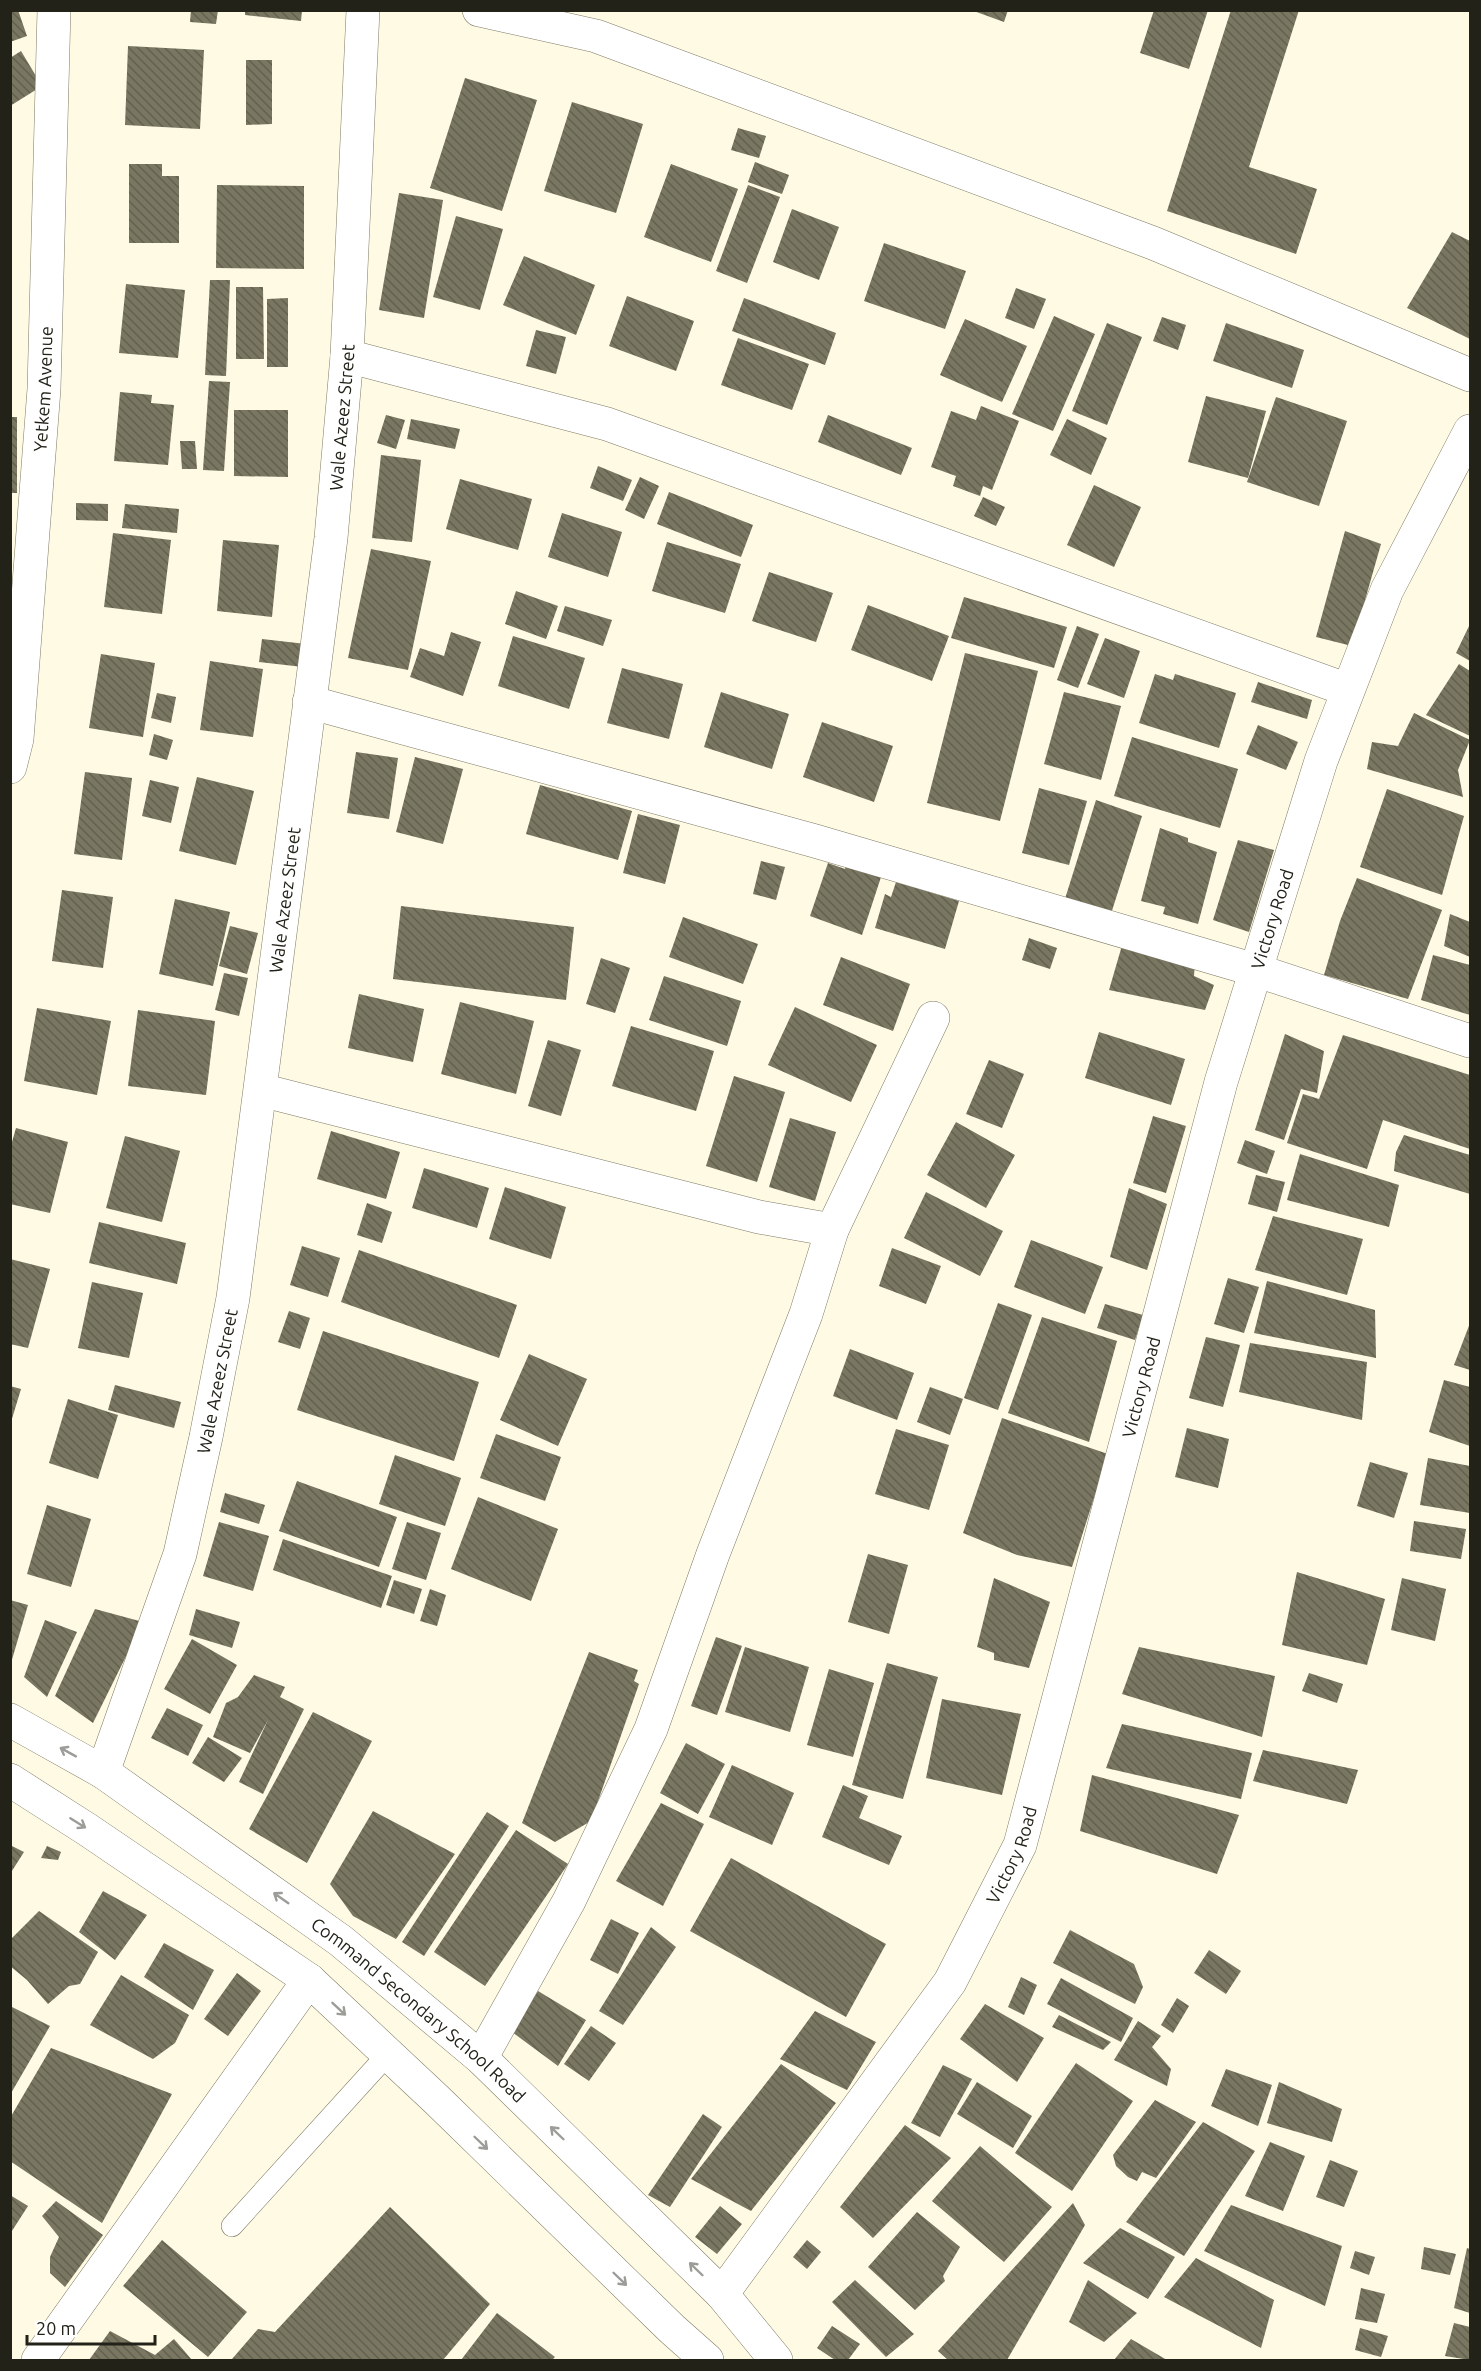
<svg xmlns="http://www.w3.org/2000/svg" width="1481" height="2371" font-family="Ubuntu,sans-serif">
<defs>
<pattern id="building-back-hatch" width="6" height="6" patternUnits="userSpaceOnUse" patternTransform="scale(1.5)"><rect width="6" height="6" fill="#797661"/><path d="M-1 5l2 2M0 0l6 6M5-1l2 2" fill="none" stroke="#63604f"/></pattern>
</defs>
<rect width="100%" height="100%" fill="#fefae3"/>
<path fill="url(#building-back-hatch)" d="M10 10H18L27 36 10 42Z
M191 10H218L216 24 190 22Z
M245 10H302L301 21 245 15Z
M971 10H1008L1004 22Z
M1154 10H1208L1189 69 1140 53Z
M1231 10H1299L1249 167 1317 189 1296 254 1167 211Z
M128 46 204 50 200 129 125 125Z
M21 51 42 86 10 106V58Z
M246 60H272V124L246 125Z
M465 78 537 100 502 211 430 188Z
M572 102 643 124 616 213 544 191Z
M738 128 766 136 759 158 731 150Z
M755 162 789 175 782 194 748 182Z
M129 164H162V176H179V243H129Z
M671 164 738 189 711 262 644 237Z
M217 185 304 186V269L216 268Z
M748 185 780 197 747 283 716 271Z
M399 193 443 200 424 318 379 310Z
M792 209 839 227 819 280 773 262Z
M456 216 503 229 480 310 433 297Z
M1452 232 1470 241V339L1407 308Z
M884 243 966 271 945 329 864 301Z
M524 256 595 285 576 335 503 305Z
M210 280H230L226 376 205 375Z
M126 284 185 290 178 358 119 353Z
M236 287H263L264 359H236Z
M1016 288 1046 299 1034 329 1005 318Z
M627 296 694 321 676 371 609 346Z
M288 298V367H267V299Z
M744 298 836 333 825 365 732 331Z
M1054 316 1095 334 1053 431 1012 414Z
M1162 317 1186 325 1178 350 1153 341Z
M965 319 1027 346 1002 402 940 375Z
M1107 323 1142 337 1107 425 1072 411Z
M1226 323 1304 350 1292 388 1213 361Z
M536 330 566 337 556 374 526 366Z
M738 338 809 364 792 410 721 385Z
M209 381 230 382 224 471 203 470Z
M120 392 152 395 151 403 174 405 168 465 114 461Z
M1206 396 1266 411 1248 478 1188 462Z
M1276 397 1347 421 1319 506 1247 482Z
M981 406 1019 421 992 490 983 486 980 496 953 486 956 476 931 467 951 411 976 420Z
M234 410H288V477L234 476Z
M386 415 405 420 396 449 377 443Z
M828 415 912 448 901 475 818 442Z
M10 417H17V493H10Z
M411 419 460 429 455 449 407 439Z
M1067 419 1107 438 1091 475 1050 455Z
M180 441H195L197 469H182Z
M381 455 421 460 412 542 372 538Z
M598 466 632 480 623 501 590 488Z
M640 477 659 486 644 519 625 510Z
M460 479 532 499 518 550 446 529Z
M1094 485 1141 507 1114 567 1067 545Z
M669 492 753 525 741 557 657 524Z
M983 497 1005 507 996 526 974 516Z
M76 503 108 504V521L76 520Z
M125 504 179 509 177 533 122 528Z
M562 513 622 532 608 577 548 557Z
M1345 531 1381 544 1352 646 1316 637Z
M113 533 171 540 162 614 104 607Z
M223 540 279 545 272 617 217 611Z
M667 542 741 564 725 613 652 591Z
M371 549 431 561 408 670 348 658Z
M769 572 833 593 816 642 752 621Z
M516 591 558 606 546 639 505 624Z
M964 597 1067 627 1054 668 951 638Z
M868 605 949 636 932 681 851 650Z
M565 606 612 620 603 646 557 631Z
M1470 624V661L1456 653Z
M1077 626 1099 634 1078 688 1057 680Z
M451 632 481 642 463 696 410 677 420 648 444 656Z
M513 636 585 658 569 709 498 686Z
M1105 638 1140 651 1124 698 1087 684Z
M262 639 306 644 303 667 259 662Z
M965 653 1038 671 1000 821 927 803Z
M101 654 155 663 143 737 89 728Z
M210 661 263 669 253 737 200 730Z
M1459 664 1470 671V736L1426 715Z
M622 668 683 684 669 739 607 723Z
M1155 674 1173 680 1175 674 1236 693 1219 748 1139 723Z
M1258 682 1312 700 1307 719 1251 702Z
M721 692 789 714 772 769 704 747Z
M1064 692 1121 706 1101 780 1044 764Z
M157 693 176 697 171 723 151 718Z
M1414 713 1470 740 1458 770 1463 797 1367 769 1372 742 1398 746Z
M822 722 893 746 874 802 803 777Z
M1258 725 1298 742 1286 770 1246 754Z
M154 734 173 740 167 760 149 755Z
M1132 737 1238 769 1220 828 1114 796Z
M356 752 398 758 389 819 347 813Z
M415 757 463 769 443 844 396 832Z
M85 772 132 778 122 860 74 854Z
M197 777 254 791 236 865 179 851Z
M150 780 179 787 171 823 142 816Z
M540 785 632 811 618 860 526 834Z
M1039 788 1087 801 1069 865 1022 853Z
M1387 789 1464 816 1442 895 1360 867Z
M1096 800 1142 816 1110 917 1064 902Z
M638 814 680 825 665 884 623 873Z
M1160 828 1188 838V842L1217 852 1198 924 1163 914 1165 907 1141 901Z
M1238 840 1274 850 1249 932 1213 920Z
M761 861 785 867 776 900 753 894Z
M847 862 882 874 862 935 810 916 828 863 845 869Z
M1357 878 1442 910 1408 999 1324 975 1340 921Z
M896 882 959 901 945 949 875 928 885 894 891 897Z
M62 890 113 897 103 968 52 961Z
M175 899 230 912 213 986 159 974Z
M401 906 574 927 566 1000 393 979Z
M1450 914 1470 922V957L1444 946Z
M683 917 758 944 743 984 669 957Z
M230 926 258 933 247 974 219 966Z
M1029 938 1057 948 1050 969 1022 960Z
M1123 942 1195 962 1194 976 1214 985 1205 1010 1109 990Z
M1433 955 1470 965V1015L1421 1000Z
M841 957 910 984 893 1031 823 1005Z
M601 958 630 968 615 1013 586 1004Z
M224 973 248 978 239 1016 215 1010Z
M664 976 741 1001 727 1046 649 1020Z
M359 994 424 1009 413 1062 348 1048Z
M460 1002 534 1021 516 1094 441 1074Z
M795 1007 877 1045 851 1102 768 1065Z
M37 1008 111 1021 97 1095 24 1081Z
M138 1010 215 1021 206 1095 128 1086Z
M631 1026 714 1051 696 1111 612 1086Z
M1099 1032 1185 1059 1171 1105 1085 1078Z
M1285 1034 1324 1051 1317 1093 1301 1089 1284 1140 1255 1130Z
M1343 1035 1470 1075V1149L1383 1120 1367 1169 1287 1143 1303 1094 1319 1099Z
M548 1040 581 1050 561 1116 528 1106Z
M989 1060 1024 1074 1002 1128 966 1114Z
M734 1076 785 1092 757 1182 706 1166Z
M1153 1116 1186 1126 1166 1193 1133 1183Z
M790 1118 836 1132 815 1201 769 1187Z
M956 1122 1015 1155 986 1208 927 1175Z
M16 1128 68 1142 50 1213 10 1204V1149Z
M331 1131 400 1152 386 1199 317 1179Z
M1404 1135 1470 1155V1194L1394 1171 1396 1152Z
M125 1136 180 1151 162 1222 106 1208Z
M1245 1140 1275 1151 1267 1174 1237 1163Z
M1300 1154 1399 1185 1389 1227 1287 1200Z
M424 1168 489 1188 477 1228 412 1208Z
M1256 1175 1285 1182 1277 1212 1248 1204Z
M505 1187 566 1207 551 1259 489 1239Z
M1129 1188 1167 1204 1147 1270 1110 1257Z
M926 1192 1003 1231 980 1276 904 1238Z
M367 1203 392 1212 382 1243 357 1235Z
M1273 1216 1363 1239 1347 1295 1255 1270Z
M99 1222 186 1243 177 1284 89 1263Z
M1031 1240 1103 1267 1085 1314 1014 1287Z
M302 1246 340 1258 328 1297 290 1285Z
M892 1248 941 1266 926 1304 879 1286Z
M359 1250 517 1305 499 1358 341 1302Z
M10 1259 50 1269 28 1348 10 1344Z
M1228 1278 1259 1287 1244 1333 1214 1324Z
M1267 1281 1375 1310 1376 1358 1254 1333Z
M92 1282 143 1293 129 1358 78 1348Z
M998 1303 1032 1315 998 1410 964 1398Z
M1105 1304 1143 1315 1135 1340 1097 1328Z
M289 1311 310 1318 300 1349 278 1342Z
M1042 1317 1117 1341 1089 1442 1008 1413Z
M1470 1323V1370L1454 1365Z
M323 1331 479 1382 454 1461 297 1410Z
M1206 1337 1240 1345 1223 1407 1189 1398Z
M1250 1343 1367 1362 1362 1420 1239 1392Z
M850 1349 914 1373 897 1420 833 1396Z
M529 1354 587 1379 558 1446 500 1420Z
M1444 1380 1470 1387V1446L1429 1432Z
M115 1385 181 1402 174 1428 108 1410Z
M10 1386 21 1389 11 1422H10Z
M930 1387 963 1399 950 1435 917 1422Z
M68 1399 118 1415 98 1479 49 1463Z
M1002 1418 1108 1454 1072 1567 1017 1555 963 1533Z
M1187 1428 1229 1439 1218 1488 1175 1477Z
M896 1429 949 1445 929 1510 875 1494Z
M496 1434 561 1457 545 1501 480 1478Z
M395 1455 461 1478 445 1526 379 1504Z
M1428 1458 1470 1466V1513L1420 1505Z
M1370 1462 1408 1473 1394 1518 1357 1506Z
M297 1481 397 1517 379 1567 279 1531Z
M225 1493 265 1505 259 1524 220 1512Z
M478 1497 558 1529 531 1601 451 1569Z
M47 1505 91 1519 71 1587 27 1574Z
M1414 1521 1466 1529 1461 1559 1410 1551Z
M219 1522 269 1536 253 1591 203 1576Z
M407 1522 441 1533 426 1580 392 1569Z
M283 1539 392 1576 381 1608 273 1570Z
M868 1554 908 1565 889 1634 848 1622Z
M1297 1572 1385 1599 1367 1665 1282 1645Z
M994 1578 1050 1602 1029 1668 994 1660V1653L977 1647Z
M1402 1578 1446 1589 1435 1641 1391 1630Z
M394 1580 422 1589 414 1614 386 1605Z
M430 1589 446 1595 437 1626 420 1621Z
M10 1600 28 1605 11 1663H10Z
M95 1609 143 1622 93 1723 55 1696Z
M196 1609 240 1622 232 1648 189 1635Z
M45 1620 77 1632 47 1697 24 1677Z
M716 1637 742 1646 717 1715 691 1706Z
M192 1639 237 1665 210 1714 164 1689Z
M745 1647 809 1667 790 1732 725 1712Z
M1139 1647 1275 1676 1262 1737 1122 1694Z
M589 1652 638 1670 634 1681 639 1684 591 1821 555 1842 522 1823Z
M887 1663 938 1677 903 1799 852 1785Z
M829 1669 874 1683 853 1757 807 1745Z
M1309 1673 1343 1684 1337 1703 1302 1691Z
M254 1675 285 1687 280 1697 304 1709 263 1794 239 1782 268 1720 250 1753 213 1737 226 1703 238 1697Z
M942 1699 1021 1714 1002 1795 926 1778Z
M167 1708 203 1725 188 1756 151 1738Z
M313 1712 372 1741 307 1863 249 1829Z
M1122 1724 1252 1753 1241 1799 1106 1768Z
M208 1737 242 1758 224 1782 192 1763Z
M686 1743 725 1764 698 1814 660 1793Z
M1263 1750 1358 1770 1347 1804 1253 1781Z
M732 1765 794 1793 772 1845 709 1817Z
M1092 1775 1239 1815 1217 1874 1080 1831Z
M843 1785 868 1796 859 1818 902 1836 889 1865 822 1837Z
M661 1803 704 1824 663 1906 616 1881Z
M373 1811 455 1854 396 1939 353 1916 330 1884Z
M487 1812 509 1826 424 1956 402 1942Z
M516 1830 568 1864 485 1986 434 1952Z
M10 1845 24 1852 10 1874Z
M47 1846 61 1852 58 1860 41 1858Z
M731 1858 886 1944 846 2017 690 1931Z
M103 1891 147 1915 115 1960 79 1932Z
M39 1911 98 1952 80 1984 69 1986 48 2004 27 1980 10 1966V1940Z
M611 1919 639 1933 618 1974 590 1960Z
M651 1927 676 1947 623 2025 599 2011Z
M1070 1930 1134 1964 1143 1987 1135 2004 1053 1963Z
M164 1943 214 1970 193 2010 144 1977Z
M1209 1950 1241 1971 1226 1994 1194 1973Z
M237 1973 261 1991 228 2036 204 2019Z
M121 1975 189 2015 175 2043 153 2059 90 2025Z
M1021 1977 1037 1985 1024 2015 1008 2007Z
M1061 1978 1133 2018 1121 2042 1047 2004Z
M538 1991 586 2020 558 2066 512 2032Z
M1177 1998 1189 2006 1173 2033 1161 2025Z
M985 2004 1044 2038 1017 2082 960 2039Z
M10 2006 50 2026 10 2095Z
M815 2011 876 2042 847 2090 780 2059Z
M1059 2015 1111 2042 1103 2050 1052 2027Z
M1138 2021 1161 2036 1152 2047 1171 2069 1167 2086 1114 2060Z
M591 2026 616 2043 589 2081 564 2064Z
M51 2048 172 2094 102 2223 10 2161V2118Z
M1076 2063 1133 2101 1072 2191 1015 2153Z
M781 2064 836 2103 751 2211 691 2179Z
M943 2065 972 2079 940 2137 911 2123Z
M1226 2069 1272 2085 1258 2126 1211 2106Z
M977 2082 1032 2116 1013 2148 957 2114Z
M1279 2082 1342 2109 1332 2142 1267 2123Z
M1155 2100 1196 2122 1156 2178 1142 2172 1137 2181 1128 2177 1116 2166 1113 2155Z
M703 2114 722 2127 670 2207 648 2195Z
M1203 2122 1255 2151 1184 2256 1126 2222Z
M905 2125 951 2158 873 2238 840 2207Z
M1270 2142 1305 2156 1283 2211 1245 2196Z
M980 2146 1052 2207 1004 2262 932 2201Z
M1330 2160 1358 2171 1344 2207 1316 2197Z
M10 2195 28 2206 10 2234Z
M56 2201 103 2235 65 2287 50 2273V2257L59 2237 42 2216Z
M1073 2203 1085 2225 1007 2360H948L938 2351Z
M1231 2205 1342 2246 1325 2306 1204 2251Z
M720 2206 742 2224 717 2254 695 2237Z
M390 2207 490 2304 443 2360H233L232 2359 258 2329 275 2332Z
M917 2212 960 2247 943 2276 945 2281 915 2310 868 2267Z
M1120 2228 1175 2257 1148 2299 1083 2263Z
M162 2240 247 2312 208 2357 123 2286Z
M807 2240 821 2252 807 2269 793 2257Z
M1424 2247 1456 2254 1450 2275 1421 2269Z
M1467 2248 1470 2249V2313L1454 2308Z
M1355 2251 1375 2257 1369 2275 1350 2268Z
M1196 2258 1274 2300 1261 2348 1164 2297Z
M855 2280 914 2334 886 2357 832 2302Z
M1088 2280 1137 2313 1104 2342 1069 2322Z
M1361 2288 1385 2294 1377 2323 1355 2319Z
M497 2313 555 2357 552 2360H461Z
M1454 2323 1470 2327V2360L1445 2356Z
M832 2326 860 2344 848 2360H835L817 2348Z
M1360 2328 1388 2336 1381 2357 1355 2350Z
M110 2331 155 2355 174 2339 192 2360H89Z
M1131 2339 1167 2360H1114Z"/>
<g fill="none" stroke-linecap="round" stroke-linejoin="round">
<g stroke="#7e7a66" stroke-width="22">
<path id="lane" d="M232 2226 388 2054"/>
</g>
<g stroke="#7e7a66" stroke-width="34">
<g id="street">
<path d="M479 10 596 36 1153 243 1470 375"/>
<path d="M347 356 607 424 1348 690"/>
<path d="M309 702 815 841 1255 970 1470 1041"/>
<path d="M261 1090 759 1217 832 1230 806 1314 713 1554 651 1729 569 1901 481 2058"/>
<path d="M832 1230 933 1018"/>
<path id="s1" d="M103 1772 180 1554 206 1437 233 1298 331 538 347 356 363 10"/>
<path id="s2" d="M722 2294 950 1982 1020 1845 1221 1082 1321 761 1387 590 1470 431"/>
<path d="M38 2360 309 1980"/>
</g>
</g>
<g stroke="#7e7a66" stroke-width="34">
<g id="secondary">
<path id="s3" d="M10 767 17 739 44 389 54 10"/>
<path id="s4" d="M10 1720 103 1772 341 1941 481 2058 722 2294 776 2360"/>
<path d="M10 1780 88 1830 309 1980 437 2100 672 2329 707 2360"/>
</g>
</g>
<use href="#lane" stroke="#fff" stroke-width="21"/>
<use href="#street" stroke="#fff" stroke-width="33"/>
<use href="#secondary" stroke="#fff" stroke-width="33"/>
</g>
<defs><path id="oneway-shaft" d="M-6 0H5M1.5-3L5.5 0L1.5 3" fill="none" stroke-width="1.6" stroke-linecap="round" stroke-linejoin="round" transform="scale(1.5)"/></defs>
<g stroke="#9c9c98">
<use href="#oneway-shaft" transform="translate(68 1752) rotate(-151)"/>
<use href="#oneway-shaft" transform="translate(78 1823) rotate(32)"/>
<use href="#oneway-shaft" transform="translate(281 1898) rotate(-145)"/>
<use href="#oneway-shaft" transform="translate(339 2009) rotate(43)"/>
<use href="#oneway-shaft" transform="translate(557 2133) rotate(-136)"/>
<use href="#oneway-shaft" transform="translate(481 2143) rotate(44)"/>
<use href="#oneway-shaft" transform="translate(696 2269) rotate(-136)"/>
<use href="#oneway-shaft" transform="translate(620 2279) rotate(44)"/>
</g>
<g text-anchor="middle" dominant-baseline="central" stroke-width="5" stroke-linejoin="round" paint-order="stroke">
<g font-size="18" fill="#232219" stroke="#fff">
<text stroke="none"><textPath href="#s3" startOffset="380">Yetkem Avenue</textPath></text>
<text stroke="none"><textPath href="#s1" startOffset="1380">Wale Azeez Street</textPath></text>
<text stroke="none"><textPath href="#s1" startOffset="894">Wale Azeez Street</textPath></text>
<text stroke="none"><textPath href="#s2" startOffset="1500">Victory Road</textPath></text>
<text stroke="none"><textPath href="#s1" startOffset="408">Wale Azeez Street</textPath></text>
<text stroke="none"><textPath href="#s2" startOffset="1014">Victory Road</textPath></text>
<text stroke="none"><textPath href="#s2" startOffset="528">Victory Road</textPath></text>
<text stroke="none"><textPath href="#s4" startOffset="502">Command Secondary School Road</textPath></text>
</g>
</g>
<rect width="1481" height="2371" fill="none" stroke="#232219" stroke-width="24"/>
<path d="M27 2335v9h128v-9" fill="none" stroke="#232219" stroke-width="3"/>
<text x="36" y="2335" font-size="18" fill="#232219" stroke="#ffffff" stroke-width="4.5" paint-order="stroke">20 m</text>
</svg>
